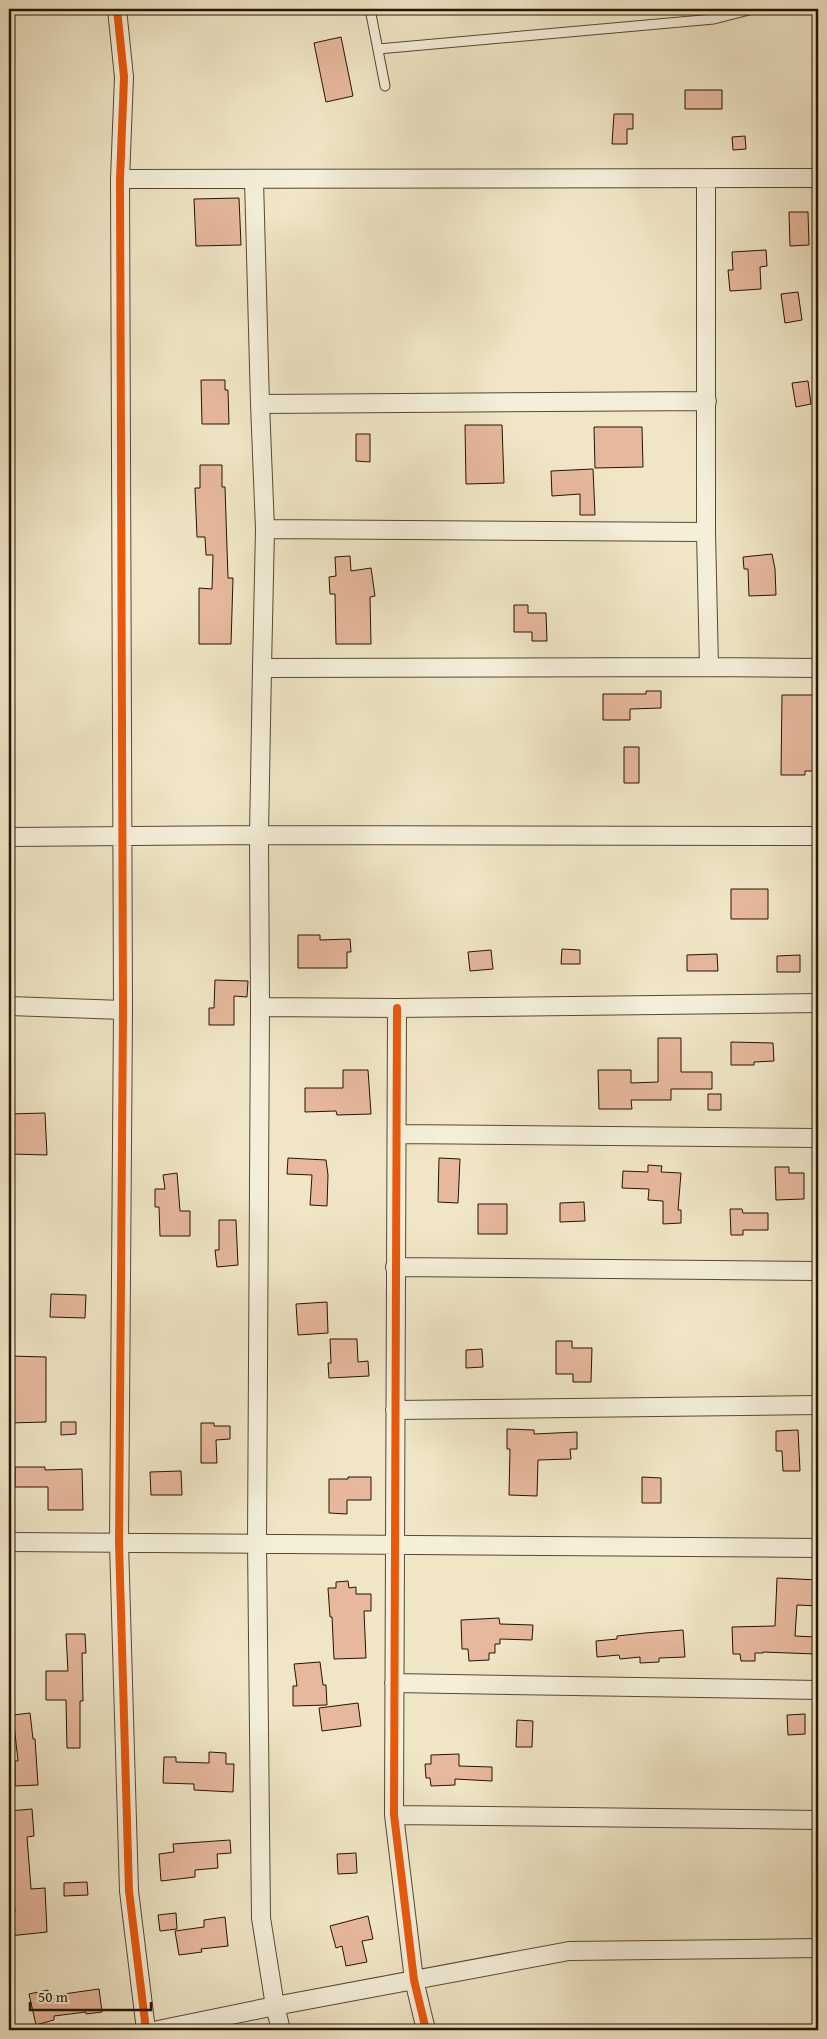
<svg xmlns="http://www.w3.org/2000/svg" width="827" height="2039" font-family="'Gentium Book Plus',serif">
<rect width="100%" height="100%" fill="#f0e6c6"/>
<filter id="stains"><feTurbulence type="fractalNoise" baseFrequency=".004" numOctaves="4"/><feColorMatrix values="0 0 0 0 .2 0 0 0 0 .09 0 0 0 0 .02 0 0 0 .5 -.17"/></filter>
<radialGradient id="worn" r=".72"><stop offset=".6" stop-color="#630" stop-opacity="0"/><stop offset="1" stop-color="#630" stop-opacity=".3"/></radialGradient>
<path fill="#e7b89d" stroke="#261302" d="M341 37 353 96 326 102 314 43Z
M685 90H722V109H685Z
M614 114H633V129H627V144H612Z
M745 136 746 149 733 150 732 137Z
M239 198 241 245 196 246 194 199Z
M789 212H808L809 245 790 246Z
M766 250 767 266 760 267 761 289 730 291 728 270H733L732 252Z
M798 292 802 320 785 323 781 294Z
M201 380H225V390H228L229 424H202Z
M808 381 811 404 796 407 792 383Z
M465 425H502L504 483 466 484Z
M594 427H642L643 467 595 468Z
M356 434H370V462L356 461Z
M200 465H222V487H225L228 578H233L231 644H199V588L212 589 213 555H206L205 537H197L195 488H200Z
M593 469 595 515H580V494L552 496 551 471Z
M772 554 775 569 776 595 749 596 748 569H744L743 557Z
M350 556 351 571 371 568 375 596 370 597 371 644H336L335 594H330L329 577 336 576 335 557Z
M514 605H528V613H546L547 641H532V632H514Z
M646 691H661V708L630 709V720H603V694H646Z
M782 695H818V771H805V775H781Z
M624 747H639V783H624Z
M731 889H768V919H731Z
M298 935H320V940L350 939 351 952H347V968H298Z
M562 949 580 950V964H561Z
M491 950 493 969 470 971 468 952Z
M717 954 718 971H687V955Z
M800 955V972H777V956Z
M215 980 248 981 247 997 234 996V1025H209V1008H214Z
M658 1038H681V1072H712V1089H671V1100H631L632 1109H599L598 1070H631V1083L658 1082Z
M731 1042 773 1043 774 1061 754 1062V1065H731Z
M343 1070H368L371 1114 337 1115 336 1111 305 1112V1088H343Z
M708 1094H721V1110H708Z
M45 1113 47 1155 11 1154 9 1114Z
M288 1158 326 1160 328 1175 327 1206 310 1205 312 1175 287 1174Z
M439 1158 460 1159 458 1203 438 1202Z
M648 1165 662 1166 661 1172 681 1173 678 1210H681V1223L663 1224V1201L648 1200 649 1189 622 1188 623 1171 648 1172Z
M775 1167H789V1173H804V1199L776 1200Z
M177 1173 180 1211H190V1236H160L159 1207H155V1189H165L163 1175Z
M584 1202 585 1221 560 1222V1203Z
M478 1204H507V1234H478Z
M730 1209H742L743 1213H768V1230H743V1235H731Z
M219 1220H236L238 1265 217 1267 215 1250H219Z
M51 1294 86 1295 85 1318 50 1317Z
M327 1302 328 1333 298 1335 296 1304Z
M330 1339H357L358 1362 368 1361 369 1376 329 1378 328 1363H331Z
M556 1341H572V1348H592L591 1382H573V1374H556Z
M482 1349 483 1367 466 1368V1350Z
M9 1356 46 1357V1422L9 1423Z
M61 1422H76V1434L61 1435Z
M201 1423H214V1426H230V1439L216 1440 217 1463H201Z
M507 1429 534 1430V1434L577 1432V1449H570L571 1459 538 1460 537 1496 509 1495 510 1449H507Z
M798 1430 800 1471H783L782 1451H776V1431Z
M15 1467H45V1470L82 1469 83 1510H48V1487H15Z
M181 1471 182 1495H151L150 1472Z
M348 1477H371V1500H347V1514L329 1513V1479H348Z
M642 1477 661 1478V1503H642Z
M777 1578 818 1580V1606L797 1605 795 1636 815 1637V1654L763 1652V1653H755V1661H741L740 1654H733L732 1627 775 1626Z
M348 1581 349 1588 356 1587V1594H371V1611H364L366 1658 334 1659 332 1617H330L328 1588H336V1582Z
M499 1618 500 1624 533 1625 532 1640 500 1639V1644H495V1653H489V1660L469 1661 468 1649H462L461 1620Z
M683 1630 685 1657 659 1658V1662L640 1663V1657L620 1659 619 1655 597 1657 596 1641 617 1639V1636L645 1633Z
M66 1634H85L86 1653H82L83 1701H80V1748H67L66 1700H46V1671H68Z
M320 1662 323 1685H326L327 1705 293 1706V1686H297L294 1664Z
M358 1703 361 1726 322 1731 319 1708Z
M30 1713 33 1739H35L38 1785 15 1786V1761H18L13 1715Z
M805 1714V1734L788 1735 787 1715Z
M517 1720 533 1721 532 1747H516Z
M209 1752 226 1753V1764H234L233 1792 194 1790V1784L163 1783 164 1757H176V1762L209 1763Z
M459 1754V1766L492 1767V1781L455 1779V1785L431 1786 430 1778H426L425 1764H431V1755Z
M32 1809 34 1836 27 1837 31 1889 45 1888 47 1932 9 1936V1913L15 1912 9 1844V1811Z
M230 1840 231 1853 217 1854 218 1868 195 1870V1877L161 1881 159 1854 174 1852 173 1844Z
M356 1853 357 1873 338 1874 337 1854Z
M87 1882 88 1895 64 1896V1883Z
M176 1913 177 1929 160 1931 158 1915Z
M368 1916 373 1939 362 1941 367 1962 346 1966 342 1946 336 1948 330 1926Z
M225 1917 228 1946 201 1949 202 1952 179 1955 175 1931 204 1927V1920Z
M99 1989 102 2012 86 2014V2012L54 2016V2020L36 2025 29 1994 48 1990 49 1996Z"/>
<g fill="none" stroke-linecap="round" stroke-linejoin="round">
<g stroke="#584833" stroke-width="11">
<path id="service" d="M370 9 385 86
M378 49 714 19 753 9"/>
</g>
<g stroke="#584833" stroke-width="20">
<path id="minor" d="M117 9 124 77 120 179 123 1010 119 1543 129 1891 146 2030
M120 179 818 178
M706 179V532L709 667 818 668
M254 180 260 404
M265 529 706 532
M262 668 265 529 260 404 707 401
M9 837 259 835 818 836
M9 1006 123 1010
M260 1007 397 1008 818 1003
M397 1008 394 1815 414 1980 426 2030
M397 1134 818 1138
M395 1267 818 1271
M395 1410 818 1405
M9 1542 818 1548
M394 1683 818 1690
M394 1815 818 1820
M158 2030 275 2006 569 1951 818 1948
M281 2030 275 2006 261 1918 257 1543 260 1007 259 835 262 668 709 667"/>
</g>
<use href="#service" stroke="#f5efda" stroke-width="9"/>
<use href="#minor" stroke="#f5efda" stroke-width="18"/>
<g stroke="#f5efda" stroke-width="11">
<path id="cycleway" d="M117 9 124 77 120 179 123 1010 119 1543 129 1891 146 2030
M397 1008 394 1815 414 1980 426 2030"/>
</g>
<use href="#cycleway" stroke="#e8590c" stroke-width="8"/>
</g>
<rect width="827" height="2039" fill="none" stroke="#f0e6c6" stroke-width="30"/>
<rect x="10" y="10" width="807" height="2019" fill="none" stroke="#261302" stroke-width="2.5"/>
<rect x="15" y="15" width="797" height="2009" fill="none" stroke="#261302"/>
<path d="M30 2002v8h121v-8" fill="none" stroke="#261302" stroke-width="2.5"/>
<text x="38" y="2002" font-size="15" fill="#261302" stroke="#f5efda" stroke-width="4" paint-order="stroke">50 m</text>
<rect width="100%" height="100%" filter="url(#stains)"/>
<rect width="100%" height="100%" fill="url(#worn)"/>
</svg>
